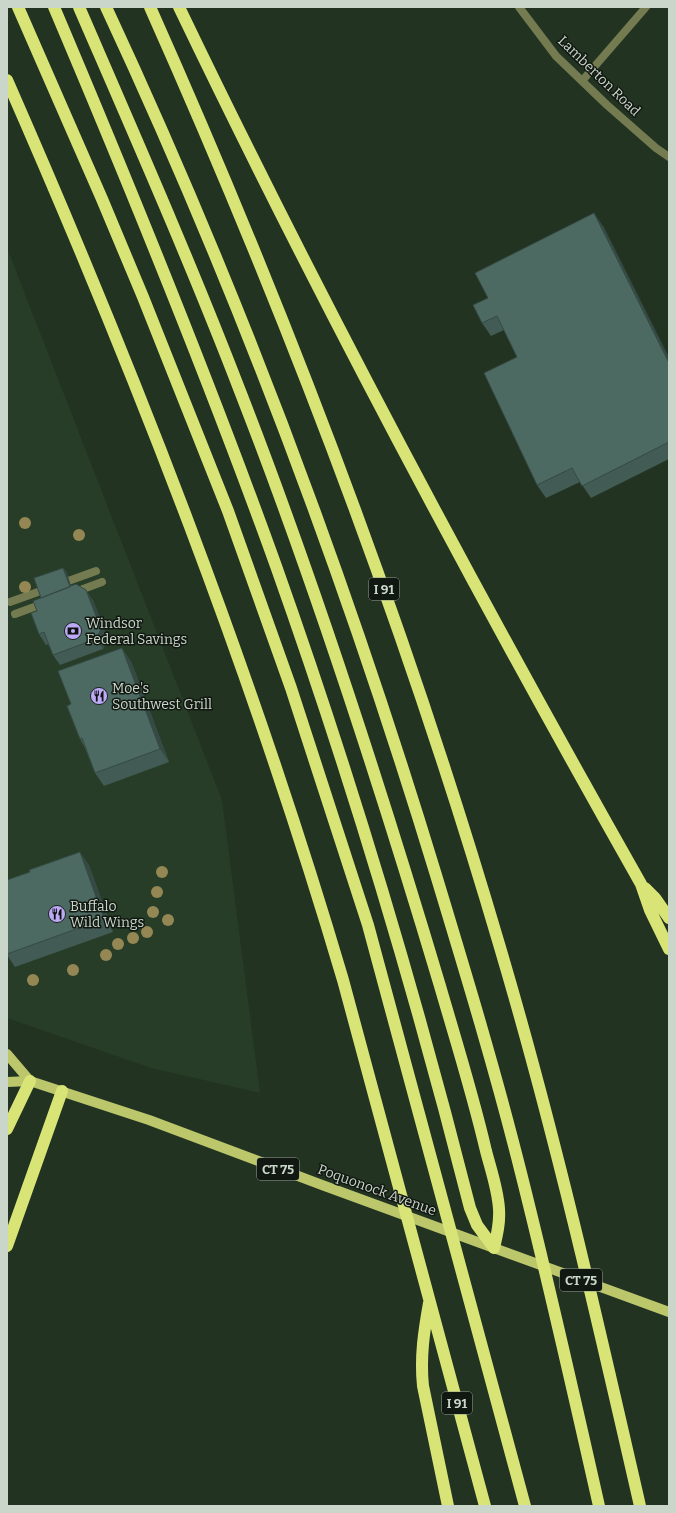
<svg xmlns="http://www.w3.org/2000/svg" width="676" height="1513" font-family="Bitter,serif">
<rect width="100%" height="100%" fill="#232"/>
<path fill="#273d27" d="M7 248 222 800 260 1093 151 1068 7 1018Z"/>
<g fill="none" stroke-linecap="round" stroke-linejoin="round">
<path stroke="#757b50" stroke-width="8" d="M60 584 96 571
M75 592 102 582
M10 602 49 588
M15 614 45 603"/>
<path stroke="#757b50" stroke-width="8" d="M519 7 556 56 607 105 656 148 669 157
M582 81 646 7"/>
<path stroke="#bcc76c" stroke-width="10" d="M7 1054 30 1081
M7 1082 30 1081 149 1120 322 1185 669 1312"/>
<path stroke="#d8e576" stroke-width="12" d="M18 7 102 199 143 297 228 511 291 688 368 925 525 1506
M54 7C132 191 208 377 276 566 351 777 415 991 470 1208L477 1225 494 1248
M79 7C134 134 190 261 240 391 316 586 380 785 440 986 456 1041 473 1095 486 1151 491 1170 498 1190 499 1209 500 1223 497 1235 494 1248
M106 7C237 288 346 579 436 875 466 974 496 1073 521 1173 549 1284 574 1395 599 1506
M150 7C286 312 405 624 499 944 554 1129 597 1318 640 1506
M179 7C322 305 478 596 641 884L650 910 669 949
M7 80C136 374 252 672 343 980L485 1506
M645 888 655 898 669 918
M7 1129 30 1081
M7 1246 62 1091
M429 1303C424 1331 420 1357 423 1386L448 1506"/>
</g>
<g fill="#948754">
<circle cx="25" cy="523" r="6"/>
<circle cx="79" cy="535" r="6"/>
<circle cx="25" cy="587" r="6"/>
<circle cx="162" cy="872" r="6"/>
<circle cx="157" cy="892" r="6"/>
<circle cx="153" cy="912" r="6"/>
<circle cx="168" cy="920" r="6"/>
<circle cx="147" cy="932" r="6"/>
<circle cx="133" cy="938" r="6"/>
<circle cx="118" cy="944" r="6"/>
<circle cx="106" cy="955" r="6"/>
<circle cx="73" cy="970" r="6"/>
<circle cx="33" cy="980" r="6"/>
</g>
<path fill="#425b54" d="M603 226 669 358V459L591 498 580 482 546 498 537 485 517 357 504 330 491 336 482 323 488 298Z
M66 571 71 586 93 600 108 639 103 649 60 665 53 655 48 644 46 645 39 634 37 611 41 598Z
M131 661 169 762 104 786 95 773 85 748 80 739 71 704Z
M89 865 113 932 15 967 7 955V880Z"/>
<path fill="#364a45" d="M594 213 603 226 669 358V363Z
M63 568 66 571 75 598 73 594Z
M86 590 93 600 108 639 103 649 96 639Z
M122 648 131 661 169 762 160 749Z
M80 852 89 865 113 932 104 919Z"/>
<path fill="#4d6a62" stroke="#364a45" d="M594 213 669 363V442L582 486 572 468 537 485 484 373 517 357 497 316 482 323 473 305 488 298 475 273Z
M63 568 70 587 41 598 34 578Z
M76 584 86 590 101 629 96 639 53 655 44 632 39 634 31 613 37 611 33 601Z
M122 648 160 749 95 773 82 738 80 739 67 706 71 704 58 671Z
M80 852 104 919 7 954V880L30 872 29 870Z"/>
<defs>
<g id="bank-disc" transform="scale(0.9)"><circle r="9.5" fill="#bcaaf6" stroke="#111811"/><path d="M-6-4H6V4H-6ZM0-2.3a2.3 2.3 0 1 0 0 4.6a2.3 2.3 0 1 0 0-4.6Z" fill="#111"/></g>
<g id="restaurant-disc" transform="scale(0.9)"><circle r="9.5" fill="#bcaaf6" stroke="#111811"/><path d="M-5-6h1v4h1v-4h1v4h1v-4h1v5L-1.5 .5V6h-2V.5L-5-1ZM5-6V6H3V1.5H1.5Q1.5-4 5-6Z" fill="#111"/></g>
</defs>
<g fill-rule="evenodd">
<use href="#bank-disc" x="73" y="631"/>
<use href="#restaurant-disc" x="99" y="696"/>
<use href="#restaurant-disc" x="57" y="914"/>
</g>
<g text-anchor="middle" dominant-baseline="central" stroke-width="3" stroke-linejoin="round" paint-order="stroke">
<g fill="#111811" stroke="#939d93" stroke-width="1">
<rect x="369" y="578" width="30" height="22" rx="3"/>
<rect x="257" y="1158" width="42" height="22" rx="3"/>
<rect x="560" y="1269" width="42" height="22" rx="3"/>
<rect x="442" y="1392" width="30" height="22" rx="3"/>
</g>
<g font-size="13" font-weight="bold" fill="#cbd6cb">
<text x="384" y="589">I 91</text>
<text x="278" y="1169">CT 75</text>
<text x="581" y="1280">CT 75</text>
<text x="457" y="1403">I 91</text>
</g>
<g font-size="14" fill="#cbd6cb" stroke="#111811">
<text transform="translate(599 76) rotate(44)">Lamberton Road</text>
<text transform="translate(377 1190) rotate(20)">Poquonock Avenue</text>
</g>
<g font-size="14" fill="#cbd6cb" stroke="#111811" text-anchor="start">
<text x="86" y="623">Windsor<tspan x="86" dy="16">Federal Savings</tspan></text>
<text x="112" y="688">Moe's<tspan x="112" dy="16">Southwest Grill</tspan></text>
<text x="70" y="906">Buffalo<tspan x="70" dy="16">Wild Wings</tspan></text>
</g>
</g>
<rect width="676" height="1513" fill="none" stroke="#cbd6cb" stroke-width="16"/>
</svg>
